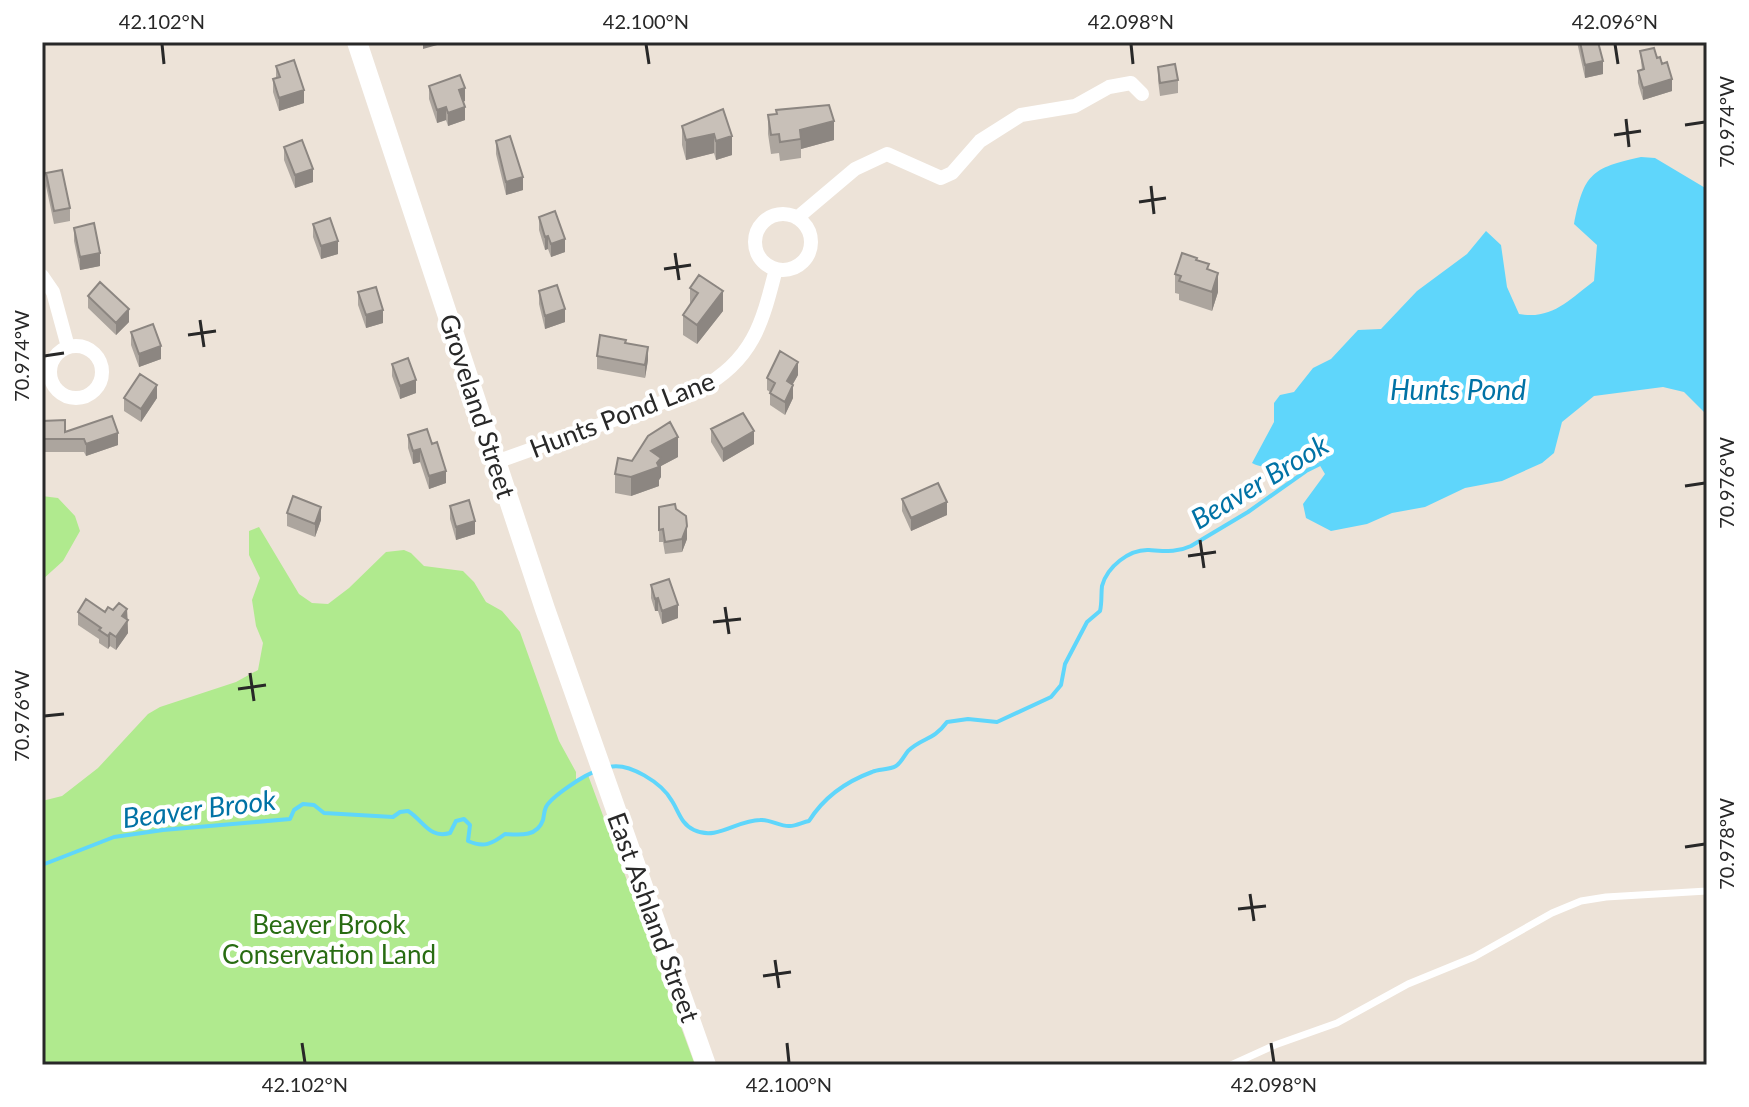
<svg xmlns="http://www.w3.org/2000/svg" width="1749" height="1107" font-family="Lato,sans-serif">
<rect width="100%" height="100%" fill="#ede3d8"/>
<path fill="#b0ea8e" d="M42 496 58 498 75 516 80 531 63 561 42 580Z
M259 527 299 594 312 603 328 604 349 588 386 552 404 550 411 553 424 566 463 571 474 582 486 602 502 611 520 632 559 741 576 772V782L588 775 695 1065H42V801L62 796 98 768 148 714 160 707 236 682 258 670 263 643 256 626 252 600 260 578 249 555V531Z"/>
<path fill="#5fd6fb" d="M1641 157 1655 158 1707 189V415L1684 392 1663 387 1594 396 1562 422 1554 453 1542 463 1502 481 1465 488 1425 507 1392 513 1367 524 1331 531 1306 518 1303 504 1325 474 1319 464 1322 446 1313 442C1296 452 1272 475 1252 463L1274 422V403L1280 395 1294 392 1313 368 1331 359 1358 330 1381 329 1417 291 1467 254 1486 231 1501 245 1507 287 1519 314C1552 320 1569 300 1594 281L1597 245 1574 224C1584 174 1591 168 1641 157Z"/>
<g fill="none" stroke-linecap="round" stroke-linejoin="round">
<path stroke="#5fd6fb" stroke-width="4" d="M609 767C629 762 662 783 672 801 679 812 681 824 694 830 717 841 737 820 760 820 770 819 781 827 790 826 796 826 803 822 809 821 824 797 845 782 872 772 879 769 889 770 896 766 901 763 904 756 908 751 923 737 933 741 947 722L968 719 997 722 1051 697 1061 685 1065 664 1087 622 1100 611C1102 603 1101 594 1102 586 1107 567 1129 549 1149 550 1165 551 1176 553 1191 546L1248 512 1306 471 1322 463
M42 865 114 837 163 830 290 819 294 810 303 804 314 805 324 813 393 817 400 812 408 811C424 821 429 839 450 833L456 821 464 819 470 825 468 841C484 848 492 844 505 834 520 835 537 837 543 820 544 816 544 811 546 807 551 797 585 774 597 771"/>
<path stroke="#fff" stroke-width="7" d="M1231 1065 1275 1045 1337 1023 1408 984 1474 957 1552 913 1581 901 1606 897 1707 891"/>
<path stroke="#fff" stroke-width="14" d="M755 242a28 28 0 1 1 56 0a28 28 0 1 1-56 0Z
M797 218 855 169 887 154 941 178 952 173 980 141 1021 115 1075 106 1109 87 1131 83 1142 94
M42 276 53 292 68 347
M50 372a26 26 0 1 1 52 0a26 26 0 1 1-52 0Z
M496 462 700 389C753 360 762 324 776 269"/>
<path stroke="#fff" stroke-width="20" d="M357 42 545 609 706 1065"/>
</g>
<path fill="#aca59e" d="M1577 42H1598L1603 74 1585 78Z
M1640 51 1657 58 1672 91 1643 100 1638 83V71L1642 70Z
M276 66 304 103 279 111 273 92V79L276 78Z
M1158 67 1178 80V93L1160 96 1158 80Z
M429 86 465 101 463 102 465 120 448 126 446 120 437 123 429 99Z
M723 109 732 155 716 160 714 153 686 160 682 145V126Z
M768 115 834 140 801 149V158L780 161 779 153 771 154 768 134Z
M496 141 523 190 506 195 496 154Z
M284 147 313 182 295 188 284 160Z
M46 173 70 208V221L54 224 46 186Z
M539 217 565 252 551 257 548 249 545 250 539 230Z
M313 224 338 254 321 259 313 237Z
M74 228 100 266 80 270 74 241Z
M1197 261 1209 270 1218 292 1212 311 1179 300V294L1175 293V274Z
M690 288 723 311 697 344 683 335V315L690 305Z
M539 291 565 322 545 329 539 304Z
M358 292 383 323 366 328 358 305Z
M88 296 129 322 116 335 88 308Z
M131 332 161 359 139 367 131 345Z
M626 343 648 360 645 378 597 369V356Z
M392 364 416 393 400 399 392 376Z
M798 375 793 384V398L785 415 770 405V392L767 390V378Z
M124 398H157L141 422 124 411Z
M42 421 65 432 118 445 86 456 84 452H42Z
M711 429 754 444 723 462 711 442Z
M408 435 446 483 429 489 420 462 413 464 408 448Z
M678 457 661 466V477L659 480V486L631 496 615 493V474L632 461Z
M902 499 947 515 911 531 902 511Z
M450 506 475 534 456 540 450 519Z
M659 507 676 509 687 539 682 552 665 554 663 542H659Z
M287 513 321 520 315 537 287 526Z
M651 585 678 618 662 624 658 611H655L651 598Z
M127 609 128 633 116 650 110 646 108 649 99 643V639L78 625V612H105Z"/>
<path fill="#8c8681" d="M423 42H448L423 49Z
M1603 61V74L1585 78V65Z
M1672 79V91L1643 100V88Z
M465 88V101L459 103V90Z
M304 90V103L279 111V98Z
M446 107V120L437 123V110Z
M465 107V120L448 126V113Z
M834 121V140L801 149 800 130Z
M714 134V153L686 160V140Z
M732 136V155L716 160V141Z
M45 142V155L42 156V143Z
M313 169V182L295 188V175Z
M523 177V190L506 195V182Z
M548 236V249L545 250V237Z
M565 239V252L551 257V244Z
M338 241V254L321 259V246Z
M100 253V266L80 270V257Z
M1218 273V292L1212 311V292Z
M723 291V311L697 344V325Z
M129 309V322L116 335V323Z
M565 309V322L545 329V316Z
M383 310V323L366 328V315Z
M161 346V359L139 367V354Z
M648 347V360L645 378V365Z
M798 362V375L787 394V381Z
M416 380V393L400 399V386Z
M157 385V398L141 422V409Z
M793 385V398L785 415V402Z
M754 431V444L723 462V449Z
M118 433V445L86 456V444Z
M678 437V457L661 466V477L659 480V486L631 496V477L651 451Z
M420 449V462L413 464V451Z
M446 471V483L429 489V476Z
M947 502V515L911 531V518Z
M321 507V520L315 537V524Z
M475 521V534L456 540V527Z
M687 526V539L682 552V539Z
M658 598V611H655V599Z
M678 605V618L662 624V611Z
M127 609 128 633 116 650V637L122 616Z
M110 633V646L108 649V636Z"/>
<path fill="#c8c0b8" stroke="#8c8681" stroke-width="2" d="M1580 42H1598L1603 61 1585 65Z
M1654 48 1657 58 1660 57 1662 64 1667 62 1672 79 1643 88 1638 71 1644 69 1640 51Z
M294 60 304 90 279 98 273 79 280 77 276 66Z
M1175 64 1178 80 1160 83 1158 67Z
M460 75 465 88 459 90 465 107 448 113 446 107 437 110 429 86Z
M829 105 834 121 800 130 801 139 780 142 779 134 771 135 768 115 777 114 776 110Z
M723 109 732 136 716 141 714 134 686 140 682 126Z
M510 136 523 177 506 182 496 141Z
M302 140 313 169 295 175 284 147Z
M62 170 70 208 54 211 46 173Z
M555 211 565 239 551 244 548 236 545 237 539 217Z
M330 218 338 241 321 246 313 224Z
M94 223 100 253 80 257 74 228Z
M1182 253 1197 258 1196 260 1209 264 1207 269 1218 273 1212 292 1179 281 1181 276 1175 274Z
M699 275 723 291 697 325 683 315 698 293 690 288Z
M100 282 129 309 116 323 88 296Z
M557 285 565 309 545 316 539 291Z
M376 287 383 310 366 315 358 292Z
M153 324 161 346 139 354 131 332Z
M600 335 626 340 625 343 648 347 645 365 597 356Z
M780 351 798 362 787 381 793 385 785 402 770 393 775 383 767 378Z
M408 358 416 380 400 386 392 364Z
M140 374 157 385 141 409 124 398Z
M743 413 754 431 723 449 711 429Z
M112 416 118 433 86 444 84 439H42V421L65 420V432Z
M670 422 678 437 651 451 661 458 657 463 659 467 631 477 615 474 618 458 632 461 648 436Z
M427 429 432 444 437 442 446 471 429 476 420 449 413 451 408 435Z
M938 483 947 502 911 518 902 499Z
M293 496 321 507 315 524 287 513Z
M469 500 475 521 456 527 450 506Z
M675 504 676 509 686 516 687 526 682 539 665 542 663 529 659 530V507Z
M669 579 678 605 662 611 658 598 655 599 651 585Z
M86 599 105 612 108 607 113 610 119 603 127 609 122 616 128 620 116 637 110 633 108 636 99 630 101 628 78 612Z"/>
<path fill="none" stroke="#282828" stroke-width="3" d="M162 44 164 64M646 44 649 64M1131 44 1133 64M1615 44 1618 64M1626 119 1629 147M1685 125 1705 122M1614 135 1641 131M1151 186 1154 214M1139 202 1166 198M675 253 679 280M664 269 691 265M200 320 204 347M188 335 216 331M44 356 64 353M1685 486 1705 483M1200 540 1204 568M1188 556 1216 552M725 607 729 634M713 622 741 619M250 673 254 701M238 689 266 685M44 716 64 714M1685 847 1705 844M1250 894 1254 921M1238 909 1266 906M775 960 779 988M763 976 791 972M302 1043 305 1063M787 1043 789 1063M1271 1043 1274 1063"/>
<g text-anchor="middle" dominant-baseline="central" stroke-width="8" stroke-linejoin="round" paint-order="stroke">
<g font-size="26" fill="#282828" stroke="#fff">
<text transform="translate(478 406) rotate(72)">Groveland Street</text>
<text transform="translate(622 414) rotate(-21)">Hunts Pond Lane</text>
<text transform="translate(654 917) rotate(70)">East Ashland Street</text>
</g>
<g font-size="26" fill="#286c12" stroke="#fff">
<text x="329" y="924">Beaver Brook<tspan x="329" dy="30">Conservation Land</tspan></text>
</g>
<g font-size="28" font-style="italic" fill="#0072a5" stroke="#fff">
<text x="1458" y="389">Hunts Pond</text>
<text transform="translate(1259 481) rotate(-31)">Beaver Brook</text>
<text transform="translate(199 808) rotate(-7)">Beaver Brook</text>
</g>
</g>
<rect width="1749" height="1107" fill="none" stroke="#ffffff" stroke-width="88"/>
<rect x="44" y="44" width="1661" height="1019" fill="none" stroke="#282828" stroke-width="3"/>
<g font-size="20" text-anchor="middle" fill="#282828">
<text x="162" y="29">42.102°N</text>
<text x="646" y="29">42.100°N</text>
<text x="1131" y="29">42.098°N</text>
<text x="1615" y="29">42.096°N</text>
<text transform="translate(1727 122) rotate(-90)" y="7">70.974°W</text>
<text transform="translate(22 356) rotate(-90)" y="7">70.974°W</text>
<text transform="translate(1727 483) rotate(-90)" y="7">70.976°W</text>
<text transform="translate(22 716) rotate(-90)" y="7">70.976°W</text>
<text transform="translate(1727 844) rotate(-90)" y="7">70.978°W</text>
<text x="305" y="1092">42.102°N</text>
<text x="789" y="1092">42.100°N</text>
<text x="1274" y="1092">42.098°N</text>
</g>
</svg>
